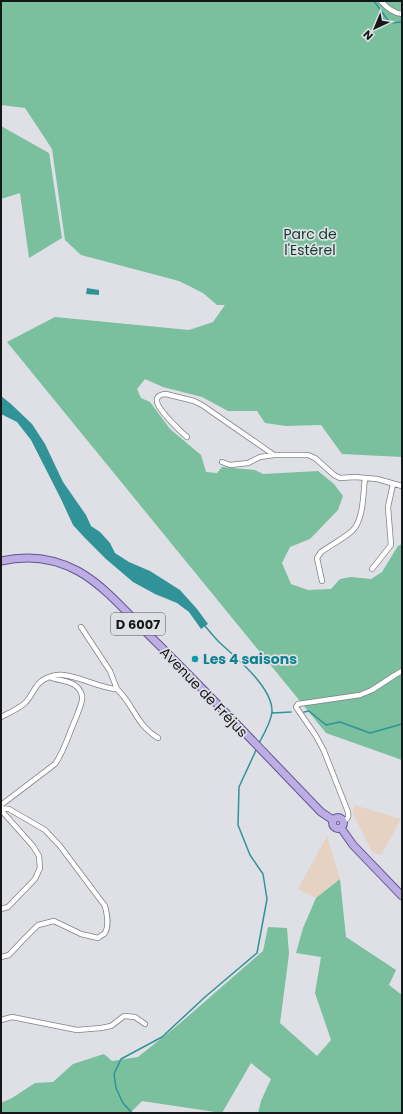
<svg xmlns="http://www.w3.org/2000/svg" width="403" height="1114" font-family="Poppins,sans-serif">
<rect width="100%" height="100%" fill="#dee0e5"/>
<path fill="#e6d2c3" d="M354 805 401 819 381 855 372 852 353 813Z
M327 836 340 879 316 898 298 889Z"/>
<path fill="#7abf9e" d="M1 1H402V457L342 454 321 425 286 426 265 423 257 411H228L202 397 163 387 145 379 137 389 141 398 150 402 170 429 201 455 206 472 217 473 222 467 255 470 263 474 318 471 334 484 343 496 338 510 310 539 290 547 282 563 291 584 308 590 331 589 340 579 351 577 371 579 382 572 396 549 398 546 402 544V760L326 733 7 342 55 317 189 330 213 322 225 305H217L203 293 179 281 81 255 65 240 52 149 25 108 1 105Z
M1 126 49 153 62 238 29 258 20 193 1 199Z
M340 879 346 937 396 970 389 985 402 995V1113H258L261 1101 271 1079 251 1063 222 1113 142 1101 130 1113H1V1103L12 1098 35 1083 53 1082 73 1064 104 1054 112 1061 138 1057 178 1025 263 951 268 927 287 928 289 954 280 1023 317 1056 331 1040 315 993 321 957 296 953 303 928 316 898Z"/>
<path fill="#319398" d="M87 288 99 290V295L86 294Z
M1 396 11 404 32 424 45 444 63 482 86 515 91 526 100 532 110 543 115 553 129 562 150 571 180 590 197 609 208 624 201 629 189 612 177 603 155 594 133 582 106 559 84 537 73 525 61 499 31 440 17 422 1 414Z"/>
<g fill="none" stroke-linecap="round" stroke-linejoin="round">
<path stroke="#319398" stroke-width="1.5" d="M374 1 390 23 402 22
M205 626C210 632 214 637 219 642 236 658 273 687 272 712 271 722 264 734 259 743
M304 712 309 711 326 725 340 722 370 733 402 724
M272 713 291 712
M132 1113 123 1103 116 1088 114 1074 121 1059 162 1037 205 997 257 953 267 899 263 874 250 855 238 825 239 787 257 748"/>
<g stroke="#808287" stroke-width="6">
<path id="street" d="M381 1C386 7 394 13 402 14
M187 437C181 432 157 409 157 401 156 396 162 394 166 394L194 401 202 405 274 455
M222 462 230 465 248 463 260 457 274 455H308L315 458 334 475 340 478 355 477 377 479 402 486
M372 569 391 545 388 507 393 484
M322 581 317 558 321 552C331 545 343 539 352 531 364 520 363 493 365 478
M81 627 110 671 117 689
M1 717C9 713 18 709 25 703 30 698 32 693 36 687 41 679 53 674 63 675 82 677 99 688 117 689 134 705 136 725 158 738
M1 805 55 764C65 750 69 733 76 718 78 712 81 706 82 700 83 695 80 689 76 686 69 680 58 681 50 677
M1 808 9 809 45 830 60 846 105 906C107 914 110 927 104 934 102 935 100 936 98 938L81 934 54 921 38 925 23 940 9 955 1 957
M1 810 33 846 39 856 40 868 35 879 8 907 1 909
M343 822C348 819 349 817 348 812L324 751 316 736 296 707 298 704 360 695 372 690 395 675 402 671
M1 1020 12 1017 77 1030 101 1028 111 1026 124 1016 135 1017 145 1024"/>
</g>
<g stroke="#655592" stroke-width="9">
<path id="primary" d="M1 561C27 555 54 558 78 571 105 586 128 614 150 636 208 693 264 753 321 812L333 820
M332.5 823a5.5 5.5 0 1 1 11 0a5.5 5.5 0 1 1-11 0Z
M341 828 353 845 402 896"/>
</g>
<use href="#street" stroke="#fff" stroke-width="4.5"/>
<use href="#primary" stroke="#bcade5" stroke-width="7"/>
</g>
<circle fill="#0f9aa8" stroke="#dee0e5" stroke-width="1.5" cx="195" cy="659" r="4"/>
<g text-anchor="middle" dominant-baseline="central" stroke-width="3.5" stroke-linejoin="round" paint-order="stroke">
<rect fill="#dee0e5" stroke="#525356" stroke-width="1" x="111" y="613" width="54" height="22" rx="3"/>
<g font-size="13" font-weight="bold" fill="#161718">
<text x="138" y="624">D 6007</text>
</g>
<g font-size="14" fill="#113b2a" stroke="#dee0e5">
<text x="310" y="234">Parc de<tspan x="310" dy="16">l'Estérel</tspan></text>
</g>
<g font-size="14" font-weight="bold" fill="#0d838f" stroke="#dee0e5" text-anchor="start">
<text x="203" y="659">Les 4 saisons</text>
</g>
<g font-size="14" fill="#161718" stroke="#dee0e5">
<text transform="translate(204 692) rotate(46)">Avenue de Fréjus</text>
</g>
</g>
<rect width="403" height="1114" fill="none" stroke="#161718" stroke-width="4"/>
<g transform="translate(375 28) rotate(224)" stroke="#dee0e5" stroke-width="3" paint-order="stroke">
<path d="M0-3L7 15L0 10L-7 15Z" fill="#161718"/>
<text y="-6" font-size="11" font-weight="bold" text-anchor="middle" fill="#161718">N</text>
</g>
</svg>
